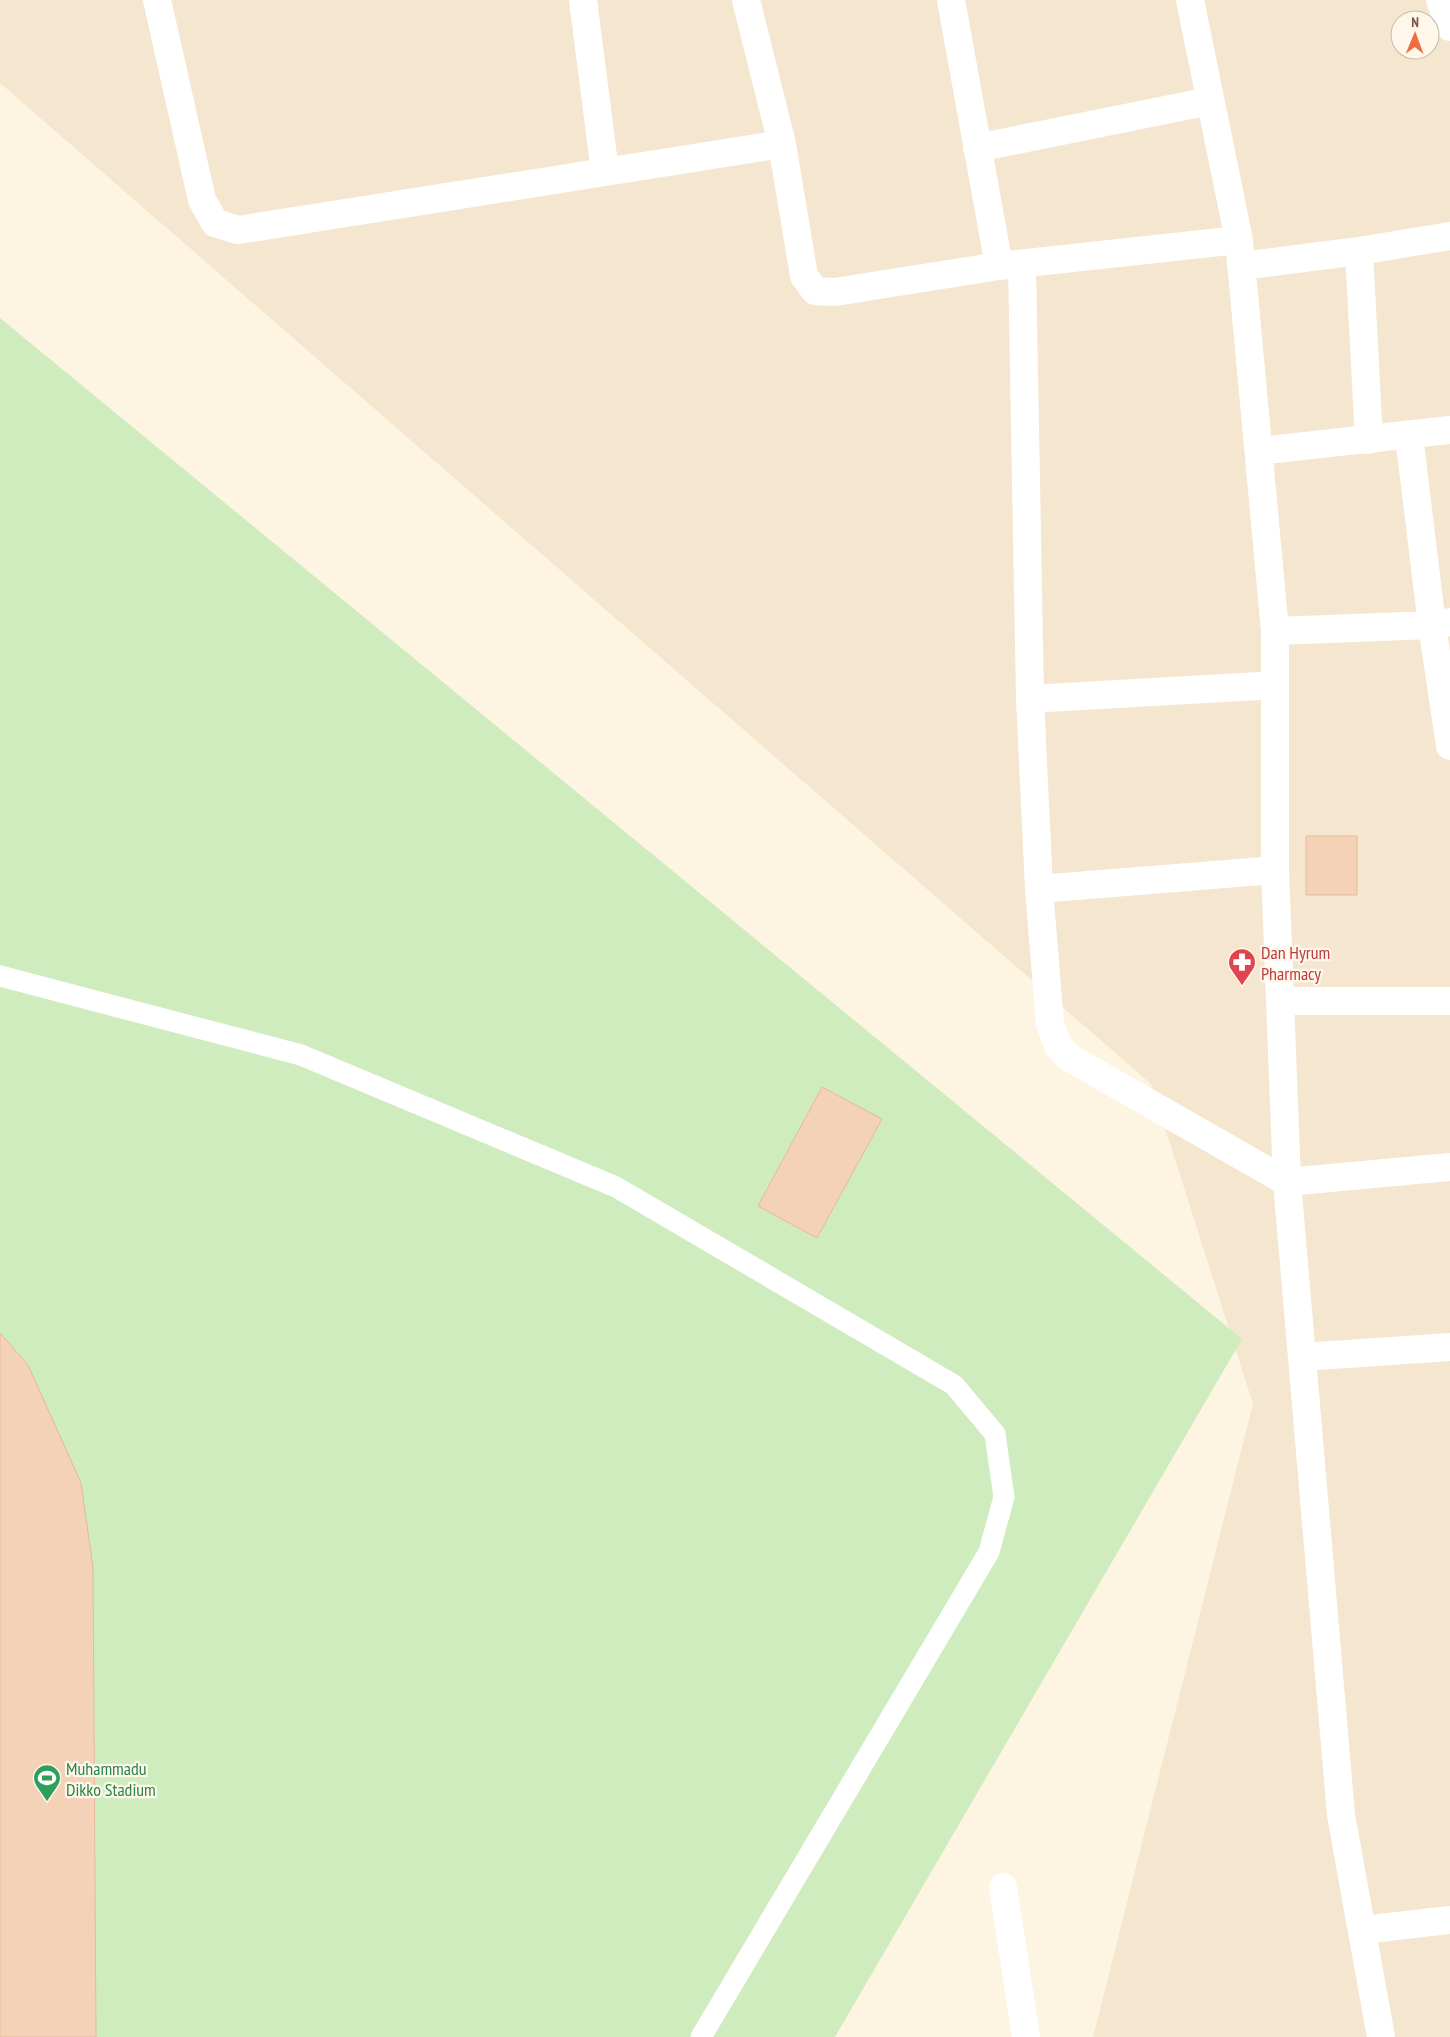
<svg xmlns="http://www.w3.org/2000/svg" width="1450" height="2037" font-family="'PT Sans Narrow',sans-serif">
<rect width="100%" height="100%" fill="#fdf4e2"/>
<path fill="#f5e6d0" fill-rule="evenodd" d="M0 0H1450V2037H1093L1253 1404 1151 1084 0 83ZM1400 20H1430V50H1400Z"/>
<path fill="#cfecbf" d="M0 318 1242 1339 835 2037H0Z"/>
<path fill="#f4d2b8" stroke="#e8b997" d="M1306 836H1357V895H1306Z
M822 1087 882 1119 817 1238 758 1206Z
M0 1333 28 1365 81 1483 93 1567 96 2037H0Z"/>
<g fill="none" stroke-linecap="round" stroke-linejoin="round">
<path stroke="#fff" stroke-width="21" d="M0 976 301 1055 616 1187 954 1385 995 1434 1004 1497 989 1552 701 2037"/>
<path stroke="#fff" stroke-width="28" d="M157 0 202 200 215 223 238 230 782 144
M583 0 605 172
M746 0 782 144 804 276 815 291 835 292 999 266 1239 240
M951 0 999 266
M1190 0 1239 240 1275 631V870L1287 1182 1341 1815 1381 2037
M1440 0 1450 27
M977 148 1210 101
M1359 251 1369 440
M1022 264 1030 699 1039 889 1050 1024 1058 1046 1070 1058 1287 1182 1450 1167
M1241 266 1359 251 1450 236
M1409 436 1432 625 1450 746
M1259 451 1450 430
M1275 631 1432 625 1450 622
M1030 699 1275 685
M1039 889 1275 870
M1281 1001H1450
M1303 1357 1450 1347
M1003 1887 1026 2037
M1362 1930 1450 1920"/>
</g>
<defs>
<g id="pharmacy-pin" transform="scale(1.4375)"><path d="M0 17L-7.5 6A9.5 9.5 0 1 1 7.5 6Z" fill="#e0444e" stroke="#fff7e9"/><path d="M-2-6h4v4h4v4h-4v4h-4v-4h-4v-4h4Z" fill="#fff"/></g>
<g id="stadium-pin" transform="scale(1.4375)"><path d="M0 17L-7.5 6A9.5 9.5 0 1 1 7.5 6Z" fill="#2e9e5b" stroke="#fff7e9"/><path d="M0-5a6.5 5 0 1 0 0 10a6.5 5 0 1 0 0-10ZM-3.5-1.8h7v3.6h-7Z" fill="#fff"/></g>
</defs>
<g fill-rule="evenodd">
<use href="#pharmacy-pin" x="1242" y="962"/>
<use href="#stadium-pin" x="47" y="1778"/>
</g>
<g text-anchor="middle" dominant-baseline="central" stroke-width="4.5" stroke-linejoin="round" paint-order="stroke">
<g font-size="18" fill="#be3a42" stroke="#fff7e9" text-anchor="start">
<text x="1261" y="952">Dan Hyrum<tspan x="1261" dy="21">Pharmacy</tspan></text>
</g>
<g font-size="18" fill="#27864d" stroke="#fff7e9" text-anchor="start">
<text x="66" y="1768">Muhammadu<tspan x="66" dy="21">Dikko Stadium</tspan></text>
</g>
</g>
<g transform="translate(1415 35) rotate(1)"><circle r="24" fill="#fff7e9" stroke="#c8b8a8"/>
<path d="M0-4L9 19L0 12L-9 19Z" fill="#ee6e40"/>
<text y="-8" font-size="14" font-weight="bold" text-anchor="middle" fill="#765a47">N</text>
</g>
</svg>
